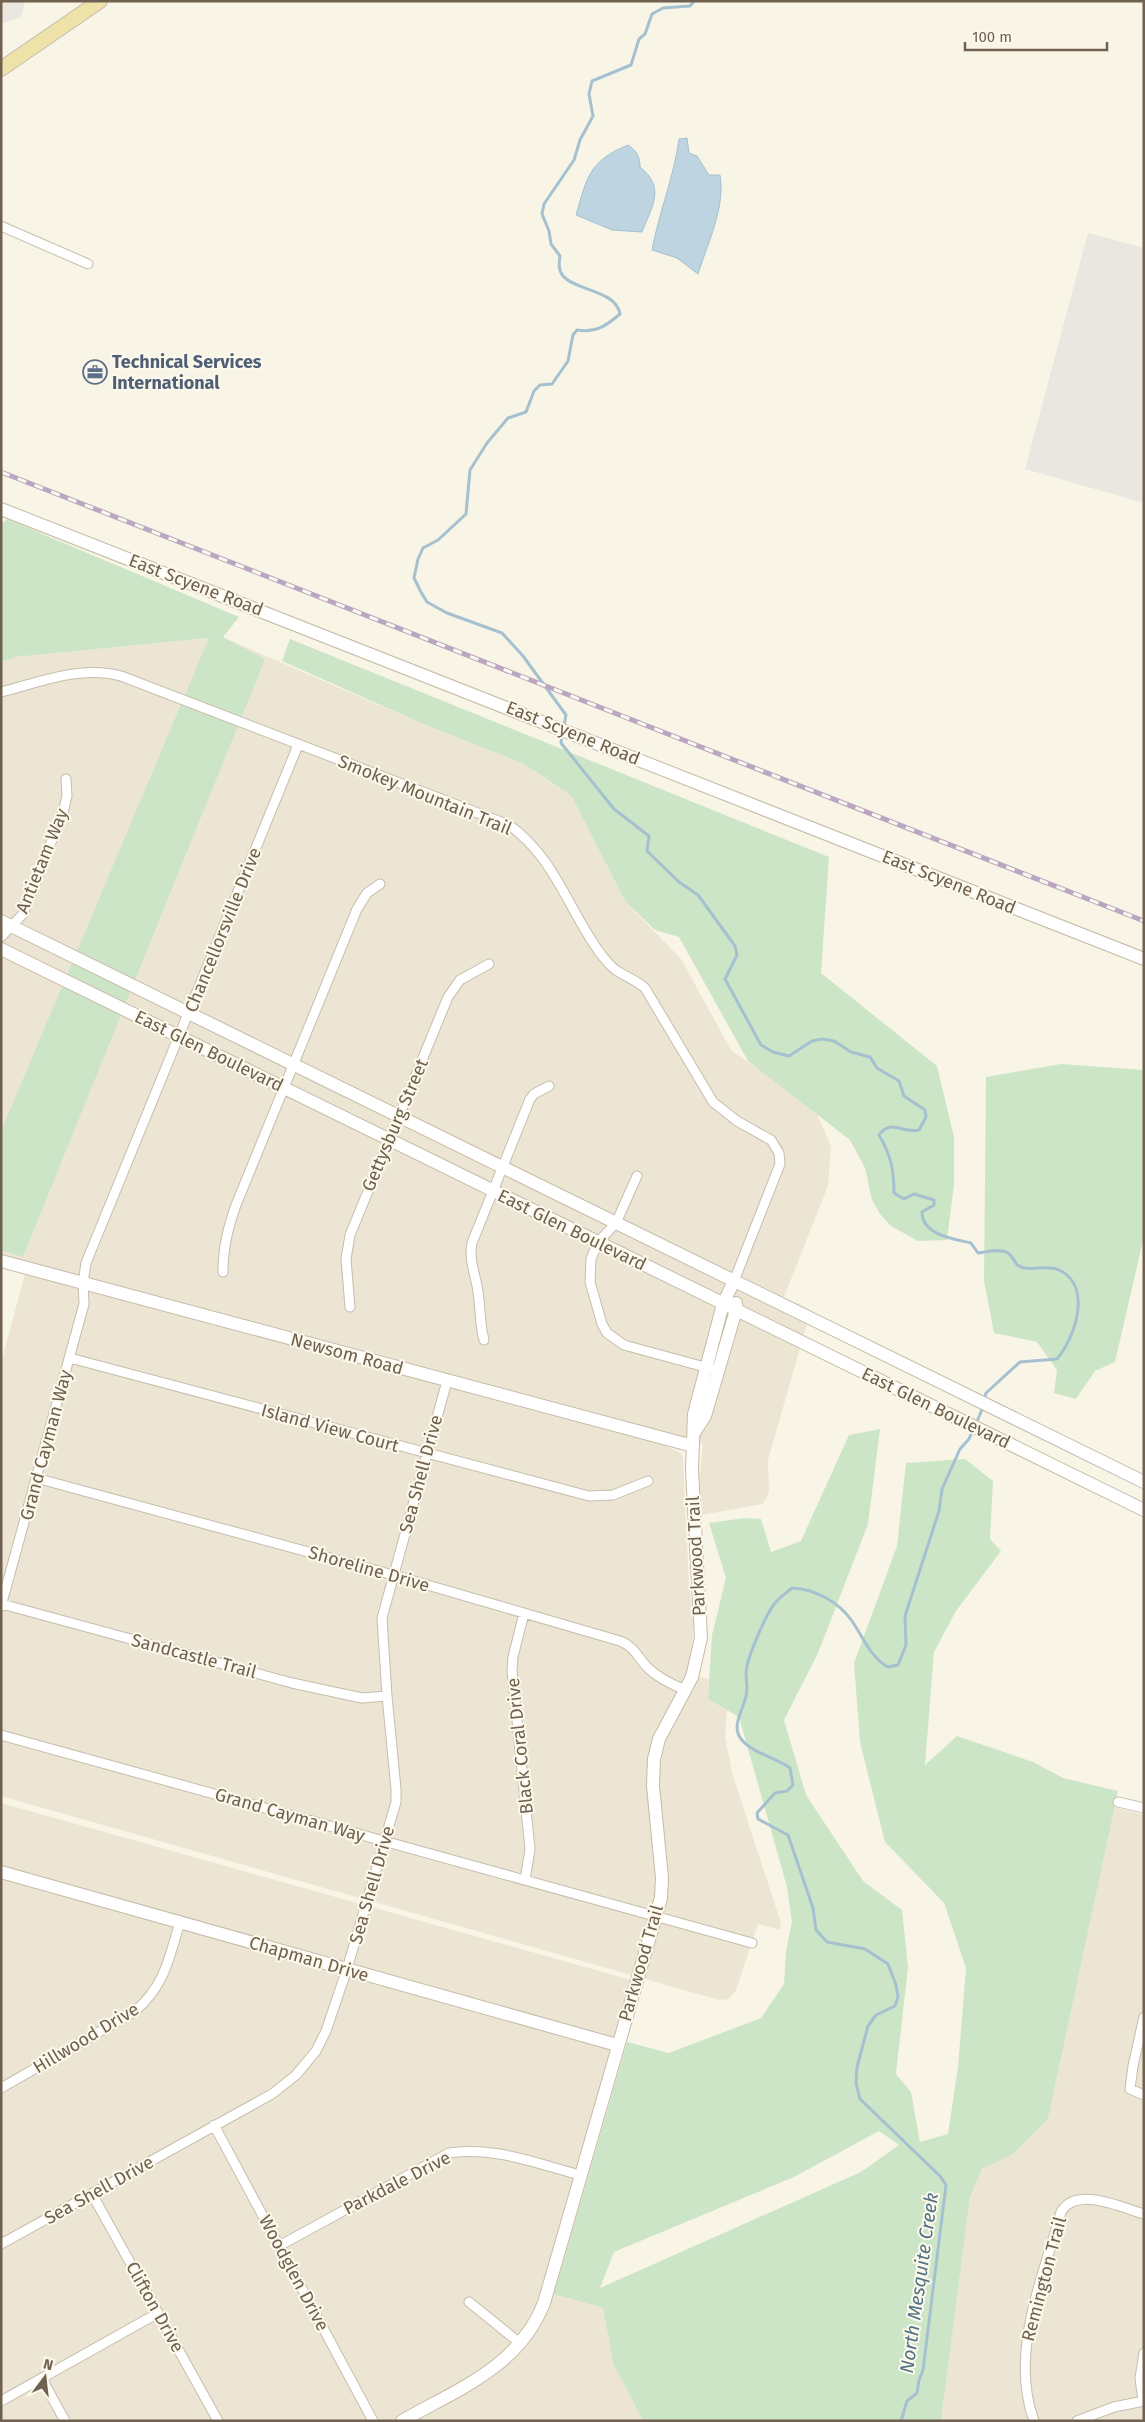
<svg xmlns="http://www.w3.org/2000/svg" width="1145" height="2422" font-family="'Fira Sans',sans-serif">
<rect width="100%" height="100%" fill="#f9f5e6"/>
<path fill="#ede5d4" d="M222 637 423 724 522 763 572 797 625 901 681 959 731 1050 767 1075 817 1114 831 1146 828 1186 784 1297 811 1310 768 1460 769 1492 763 1504 701 1515 698 1489 703 1444 1 1255V662L16 657Z
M26 1270 661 1444 681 1453 683 1458 689 1583 694 1624 692 1649 686 1674 709 1679 708 1699 727 1710 725 1737 733 1776 781 1923 780 1930 758 1924 736 1990 729 1999 719 2000 1 1796V1363Z
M1 1803 642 1983 554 2294 603 2308 613 2363 643 2421H1Z
M1114 1807 1144 1815V2421H941L970 2198 982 2169 1012 2155 1048 2119Z"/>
<path fill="#eae6e0" d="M1 1H25L21 17 1 24Z
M1088 233 1144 248V503L1025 469Z"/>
<path fill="#cde5c7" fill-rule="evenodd" d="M7 519 239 617 223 637 265 659 23 1257 1 1250V1131L209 638 16 657 1 662V524Z
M290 639 829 857 821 973 937 1066 954 1137V1185L947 1240 918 1241 891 1226 880 1214 872 1200 865 1168 850 1140 748 1061 679 937 655 930 625 901 572 797 548 780 522 763 423 724 282 661Z
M1061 1064 1144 1070V1236L1115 1362 1095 1371 1076 1399 1054 1393 1057 1370 1037 1342 994 1333 984 1281 986 1077Z
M880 1429 868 1524 818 1653 784 1720 806 1795 863 1881 902 1910 908 1967 896 2074 911 2092 920 2142 948 2134 958 2067 966 1968 944 1903 885 1842 860 1742 854 1663 897 1546 906 1463 965 1459 993 1481 990 1539 1001 1551 956 1611 934 1652 925 1765 957 1736 1033 1762 1063 1778 1118 1791 1048 2119 1012 2155 982 2169 970 2198 941 2421H643L613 2363 603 2308 554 2294 627 2042 669 2053 761 2018 784 1984 786 1951 792 1922 787 1887 739 1717 708 1699 712 1635 726 1578 709 1523 745 1518 761 1519 771 1552 801 1541 849 1435ZM879 2131 899 2145 861 2172 600 2288 614 2252 794 2177Z"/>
<path fill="#bed4e0" stroke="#a5c1d0" d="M687 138 689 153 697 156 709 175H720C726 206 707 245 698 274L677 258 652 250C659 212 674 177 679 139Z
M628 145C637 151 640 157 640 167 666 188 652 206 642 232L612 230 576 215C587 177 589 161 628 145Z"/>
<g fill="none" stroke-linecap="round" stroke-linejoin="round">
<path stroke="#a5c1d0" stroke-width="3" d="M564 726 566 715 523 656 502 633 447 613 427 602 421 592 414 578 418 559 423 548 438 540 466 514 470 470 487 443 508 418 526 412 534 391 540 385 552 384 568 361 573 335 577 330C596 333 606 326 620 314 616 290 576 291 563 276 558 270 559 263 560 256L551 244 549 231 542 214 544 204 574 160 580 140 593 116 589 94 592 81 631 65 639 39 645 34 652 14 663 8 690 6 694 1
M562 735 561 743 614 809 649 836 647 851 679 882 698 895 735 946 737 955 725 979 761 1045 773 1052 789 1056 812 1041 822 1039 834 1041 851 1052 870 1057 877 1068 899 1081 904 1096 925 1110 926 1117 919 1130C903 1134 891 1118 879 1135 891 1155 894 1171 894 1193L904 1199 914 1194 934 1200V1205L922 1212C922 1235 954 1239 971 1243L978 1253C986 1252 1000 1248 1008 1253 1015 1258 1014 1266 1024 1268 1036 1270 1047 1265 1059 1270 1093 1286 1075 1338 1057 1359L1020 1362 986 1393 984 1401
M976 1424 983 1407
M901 2421 907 2401 917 2393 919 2380 923 2370 946 2185 940 2176 860 2099 856 2083 857 2067 868 2026 876 2015 895 2006 898 1997 896 1985 888 1964 865 1949 827 1942 816 1930 813 1908 788 1835 758 1819 757 1813 775 1793 787 1791 793 1785 790 1768C776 1757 753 1754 741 1739 731 1726 743 1710 746 1696 749 1686 744 1676 747 1666 750 1652 766 1614 775 1603 780 1597 786 1593 792 1588 815 1589 839 1602 852 1621 863 1637 871 1658 888 1667L898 1665 906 1645 905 1616 939 1511 942 1489 960 1449 969 1439 973 1430"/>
<g stroke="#c6bdac" stroke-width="11">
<path id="street" d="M1 226 88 264
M1 692C40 682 81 665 121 676L509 825C555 858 568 909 600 953 605 959 612 969 619 972 628 978 636 980 645 988L713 1102 737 1121 771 1140 779 1153 780 1164 734 1281
M1 937 23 914 64 809 67 796 66 779
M637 1176 616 1223 598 1242 591 1259 590 1282 602 1324 607 1333 624 1345 712 1369
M223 1272C223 1247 228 1228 236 1205L357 909 367 893 380 884
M350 1307 346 1259 350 1235 448 997 460 980 489 964
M484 1340C479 1322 481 1304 477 1286 474 1270 469 1260 472 1243L530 1099 534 1094 549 1086
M70 1358 589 1496 613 1495 648 1481
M36 1478 393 1575 620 1641C634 1646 638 1658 648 1668 658 1678 673 1685 686 1690
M2 1604 292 1683 362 1698 387 1696
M1 1606 84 1304 83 1283 86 1263 298 745
M524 1613 513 1657 512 1671 530 1849 525 1880
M1 1735 752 1943
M1118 1802 1144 1808
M1144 2017 1133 2066 1130 2089 1144 2095
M1 2088 134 2012C165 1986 169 1958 180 1922
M214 2125 373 2421
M92 2194 218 2421
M1 2244 272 2094 296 2075 316 2051 326 2031 347 1969 396 1802V1789L387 1696 382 1618 447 1381
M279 2246 449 2153C494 2146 538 2164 580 2175
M469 2302 521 2344
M42 2379 65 2421
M1 2401 158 2313
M1143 2401 1140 2378 1144 2353
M1034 2421C1009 2353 1043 2278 1061 2212 1076 2186 1120 2207 1144 2214
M1077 2421 1114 2407 1144 2401"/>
</g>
<g stroke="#c6bba8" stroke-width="14">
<path id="secondary" d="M1 509 1144 959
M1 921 1144 1482
M1 949 1144 1510
M1 1261 693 1446
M694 1433 705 1416 736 1310V1303
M1 1872 617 2045
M402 2421C458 2389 519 2367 544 2303L661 1898 662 1878 653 1786 654 1759 659 1739 692 1677 701 1638 692 1470 694 1414 723 1304 734 1281"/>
</g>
<g stroke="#c3bcb5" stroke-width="16">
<path id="primary" d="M1 69 100 1"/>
</g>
<use href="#street" stroke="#fff" stroke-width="9"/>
<use href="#secondary" stroke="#fff" stroke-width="12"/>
<use href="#primary" stroke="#efe2a8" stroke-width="14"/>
<g stroke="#baa6c1" stroke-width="5">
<path id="rail" d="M1 472 1144 921"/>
</g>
<use href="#rail" stroke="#fcf9ec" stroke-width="3" stroke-dasharray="9" stroke-linecap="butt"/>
</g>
<defs>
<g id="office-ring" transform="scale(1.25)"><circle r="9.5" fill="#fcf9ec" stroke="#5c6f8a" stroke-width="1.5"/><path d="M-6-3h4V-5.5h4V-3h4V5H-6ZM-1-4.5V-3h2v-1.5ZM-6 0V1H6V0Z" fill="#5c6f8a"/></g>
</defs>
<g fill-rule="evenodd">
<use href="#office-ring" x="95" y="372"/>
</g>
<g text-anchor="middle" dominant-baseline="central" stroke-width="4" stroke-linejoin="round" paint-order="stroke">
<g font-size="18" font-weight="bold" fill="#4e5e75" stroke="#fcf9ec" text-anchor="start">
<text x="112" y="362">Technical Services<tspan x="112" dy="21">International</tspan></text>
</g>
<g font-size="18" fill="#6f604f" stroke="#fcf9ec">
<text transform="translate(196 585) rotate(21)">East Scyene Road</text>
<text transform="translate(573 733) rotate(22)">East Scyene Road</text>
<text transform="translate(425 795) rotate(22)">Smokey Mountain Trail</text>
<text transform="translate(42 861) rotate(-68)">Antietam Way</text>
<text transform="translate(949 882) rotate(22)">East Scyene Road</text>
<text transform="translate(223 930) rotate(-68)">Chancellorsville Drive</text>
<text transform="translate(209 1051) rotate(26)">East Glen Boulevard</text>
<text transform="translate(395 1125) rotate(-67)">Gettysburg Street</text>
<text transform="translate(572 1230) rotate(26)">East Glen Boulevard</text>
<text transform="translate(347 1354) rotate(15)">Newsom Road</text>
<text transform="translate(936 1408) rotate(26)">East Glen Boulevard</text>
<text transform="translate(330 1428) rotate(15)">Island View Court</text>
<text transform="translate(46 1445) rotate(-75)">Grand Cayman Way</text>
<text transform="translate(421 1474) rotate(-75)">Sea Shell Drive</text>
<text transform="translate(696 1556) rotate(-93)">Parkwood Trail</text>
<text transform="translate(369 1569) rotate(16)">Shoreline Drive</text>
<text transform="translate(194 1656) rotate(15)">Sandcastle Trail</text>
<text transform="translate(520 1746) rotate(-96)">Black Coral Drive</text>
<text transform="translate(290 1815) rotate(16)">Grand Cayman Way</text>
<text transform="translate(372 1885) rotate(-74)">Sea Shell Drive</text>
<text transform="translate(309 1959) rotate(16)">Chapman Drive</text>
<text transform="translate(641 1963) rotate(-74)">Parkwood Trail</text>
<text transform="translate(86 2038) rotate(-31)">Hillwood Drive</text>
<text transform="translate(397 2183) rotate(-27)">Parkdale Drive</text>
<text transform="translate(99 2190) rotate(-29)">Sea Shell Drive</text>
<text transform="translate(294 2273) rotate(62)">Woodglen Drive</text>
<text transform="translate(1044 2279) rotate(-75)">Remington Trail</text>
<text transform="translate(155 2307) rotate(61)">Clifton Drive</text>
</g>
<g font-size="19" font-style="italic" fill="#4f7285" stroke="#fcf9ec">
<text transform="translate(919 2283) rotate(-82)">North Mesquite Creek</text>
</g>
</g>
<rect width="1145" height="2422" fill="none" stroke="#6f604f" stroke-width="5"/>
<g transform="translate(45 2377) rotate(15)" stroke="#fcf9ec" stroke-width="4" paint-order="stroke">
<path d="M0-4L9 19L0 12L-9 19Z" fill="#6f604f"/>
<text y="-8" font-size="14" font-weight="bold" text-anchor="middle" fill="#6f604f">N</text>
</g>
<path d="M965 42v8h142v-8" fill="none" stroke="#6f604f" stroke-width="2.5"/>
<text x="972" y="42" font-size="15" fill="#6f604f" stroke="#fcf9ec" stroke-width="4" paint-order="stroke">100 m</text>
</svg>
